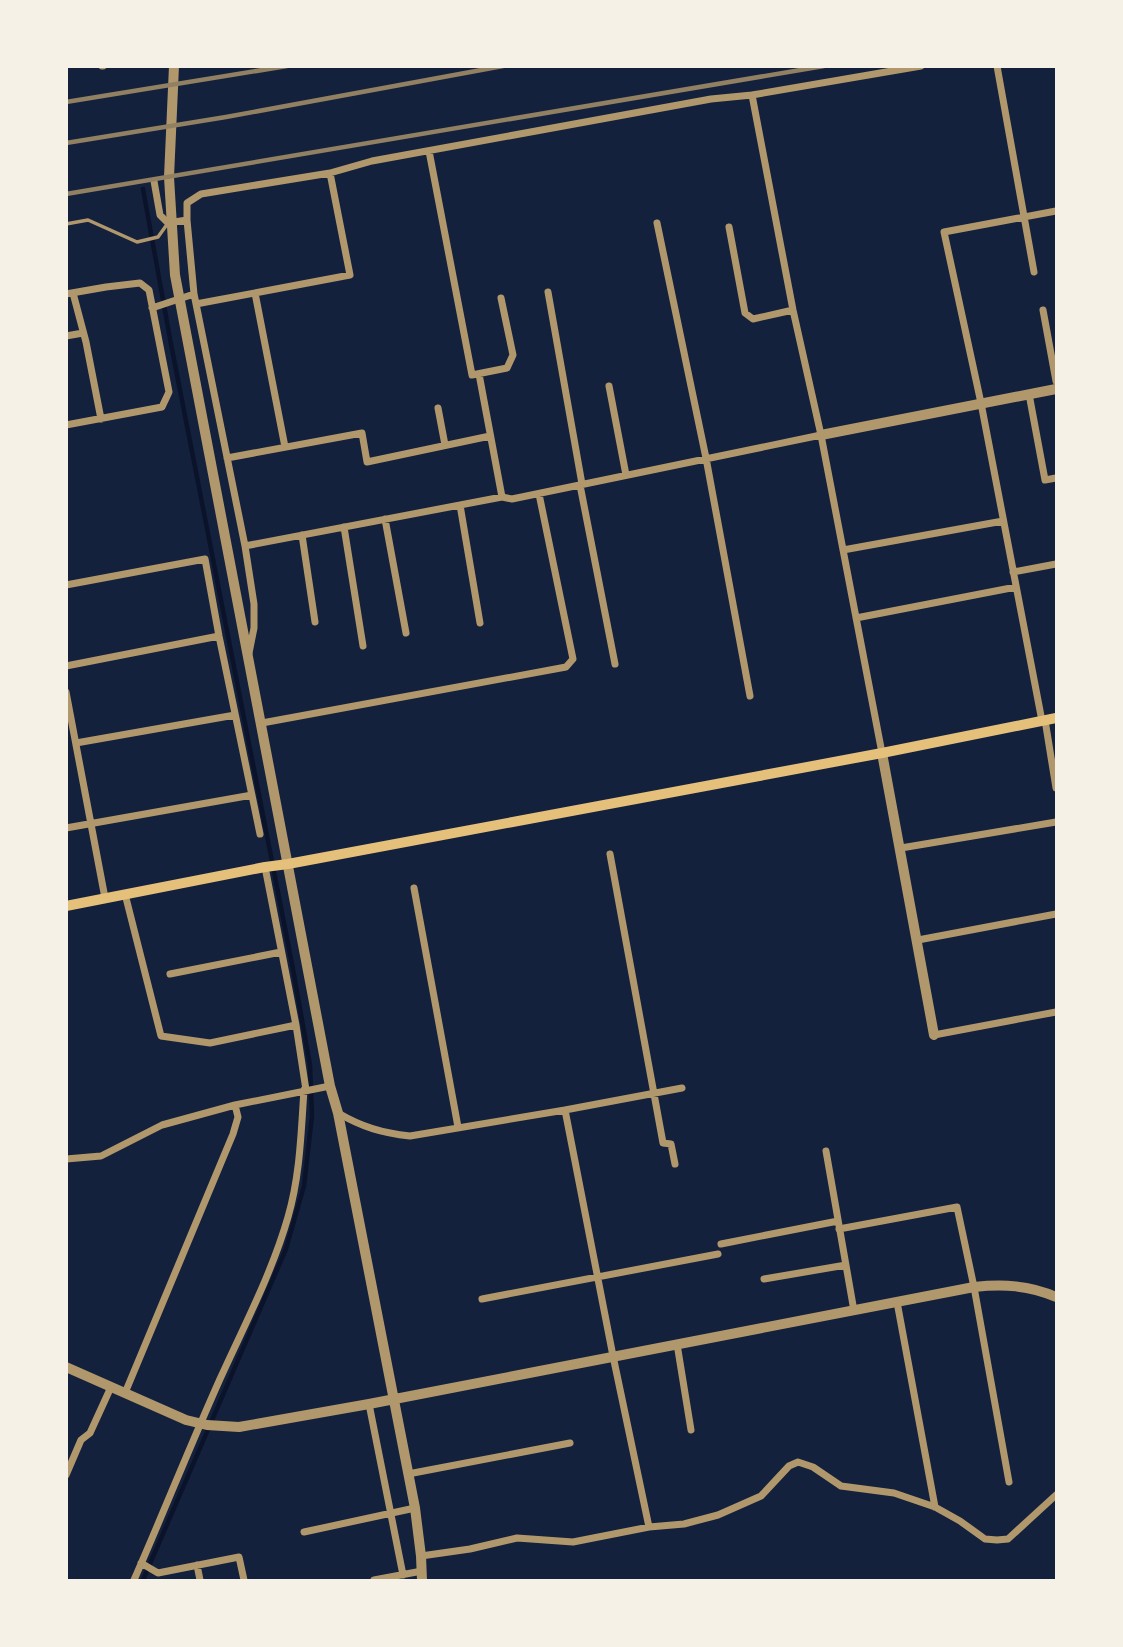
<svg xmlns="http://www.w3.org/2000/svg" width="1123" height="1647" font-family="Overpass,sans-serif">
<rect width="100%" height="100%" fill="#14213d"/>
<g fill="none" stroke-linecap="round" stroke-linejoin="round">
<path stroke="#0b132b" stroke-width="4.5" d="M143 1580 286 1249 304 1186 312 1116 310 1065 293 969 171 344 143 189"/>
<path stroke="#b1986c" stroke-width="3.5" d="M66 224 88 220 137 242 158 237 168 223"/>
<path stroke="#b1986c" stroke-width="7" d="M102 66H103
M997 66 1034 272
M752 95 793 310 821 435 882 753
M429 151 472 375 507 368 513 355 501 298
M154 181 160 215 168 223 187 220
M657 223 706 458 750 696
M729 227 745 313 753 319 793 310
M548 292 582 484
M73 293 86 342 101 419
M255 293 285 447
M66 294 106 287 140 283 149 290 169 392 162 407 66 425
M196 304 350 275 330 173
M152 308 194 294
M1043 310 1056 381
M66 336 83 333
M479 374 502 497
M609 386 626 475
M1029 394 1045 480 1056 478
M438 408 445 445
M227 458 362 433 367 462 490 436
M580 485 615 664
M460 505 480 623
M385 519 406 633
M344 527 363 646
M302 535 315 622
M245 546 502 497 512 499 821 435
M843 550 1003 521
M1013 572 1056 564
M66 585 205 559 219 636 260 834
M856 618 1016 587
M249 653 254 628V604L245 546 194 294 187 220V203L201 194 330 173 372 161 711 99 752 95 921 66
M66 666 219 636
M66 692 105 898
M1045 720 1056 788
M1042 721 981 403 944 232 1056 211
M262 723 566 667 573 659 539 494
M76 743 235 715
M66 828 252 795
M901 848 1056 822
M610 854 663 1143 671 1144 675 1164
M265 867 296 1025 306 1090
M414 888 458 1127
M125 894 161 1036 210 1043 296 1025
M918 940 1056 914
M170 974 281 952
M934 1035 1056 1012
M565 1110 682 1088
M338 1113C362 1127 382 1133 410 1136L565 1110 613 1356 649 1527
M826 1151 854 1311
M66 1159 101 1156 162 1125 235 1105 330 1086
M839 1229 957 1207 974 1287 1009 1482
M721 1244 838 1221
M764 1279 846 1265
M482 1299 718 1254
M897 1302 935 1507
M677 1344 691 1430
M125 1393 233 1134 238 1117 235 1105
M369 1404 403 1575
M408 1474 570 1443
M66 1475 81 1440 90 1433 111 1387
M304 1532 415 1508
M421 1556 470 1549 517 1538 573 1542 649 1527 684 1524 718 1515 761 1496 789 1466 798 1462 813 1467 841 1486 894 1493 935 1507 960 1521 985 1539 997 1540 1008 1539 1056 1495
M141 1563 158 1573 239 1557 244 1580
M197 1565 200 1580
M134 1580C163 1514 190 1446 220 1379 244 1326 272 1273 288 1217 300 1176 301 1133 304 1090
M374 1580 422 1571"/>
<path stroke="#b1986c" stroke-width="10" d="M174 66 169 177 175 275 330 1086 338 1113 415 1508 421 1556 422 1580
M821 435 1056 389
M882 753 934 1035
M66 1367 186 1420 207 1425 239 1427 369 1404 974 1287C1003 1284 1029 1285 1056 1297"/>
<path stroke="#e5c07b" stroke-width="10" d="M66 906 265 867 288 864 882 753 1056 718"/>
<path stroke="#918062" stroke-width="4.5" d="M66 102 287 66
M66 143 226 117 503 66
M66 194 824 66"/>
</g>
<rect width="1123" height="1647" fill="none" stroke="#f6f1e7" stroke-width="136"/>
</svg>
